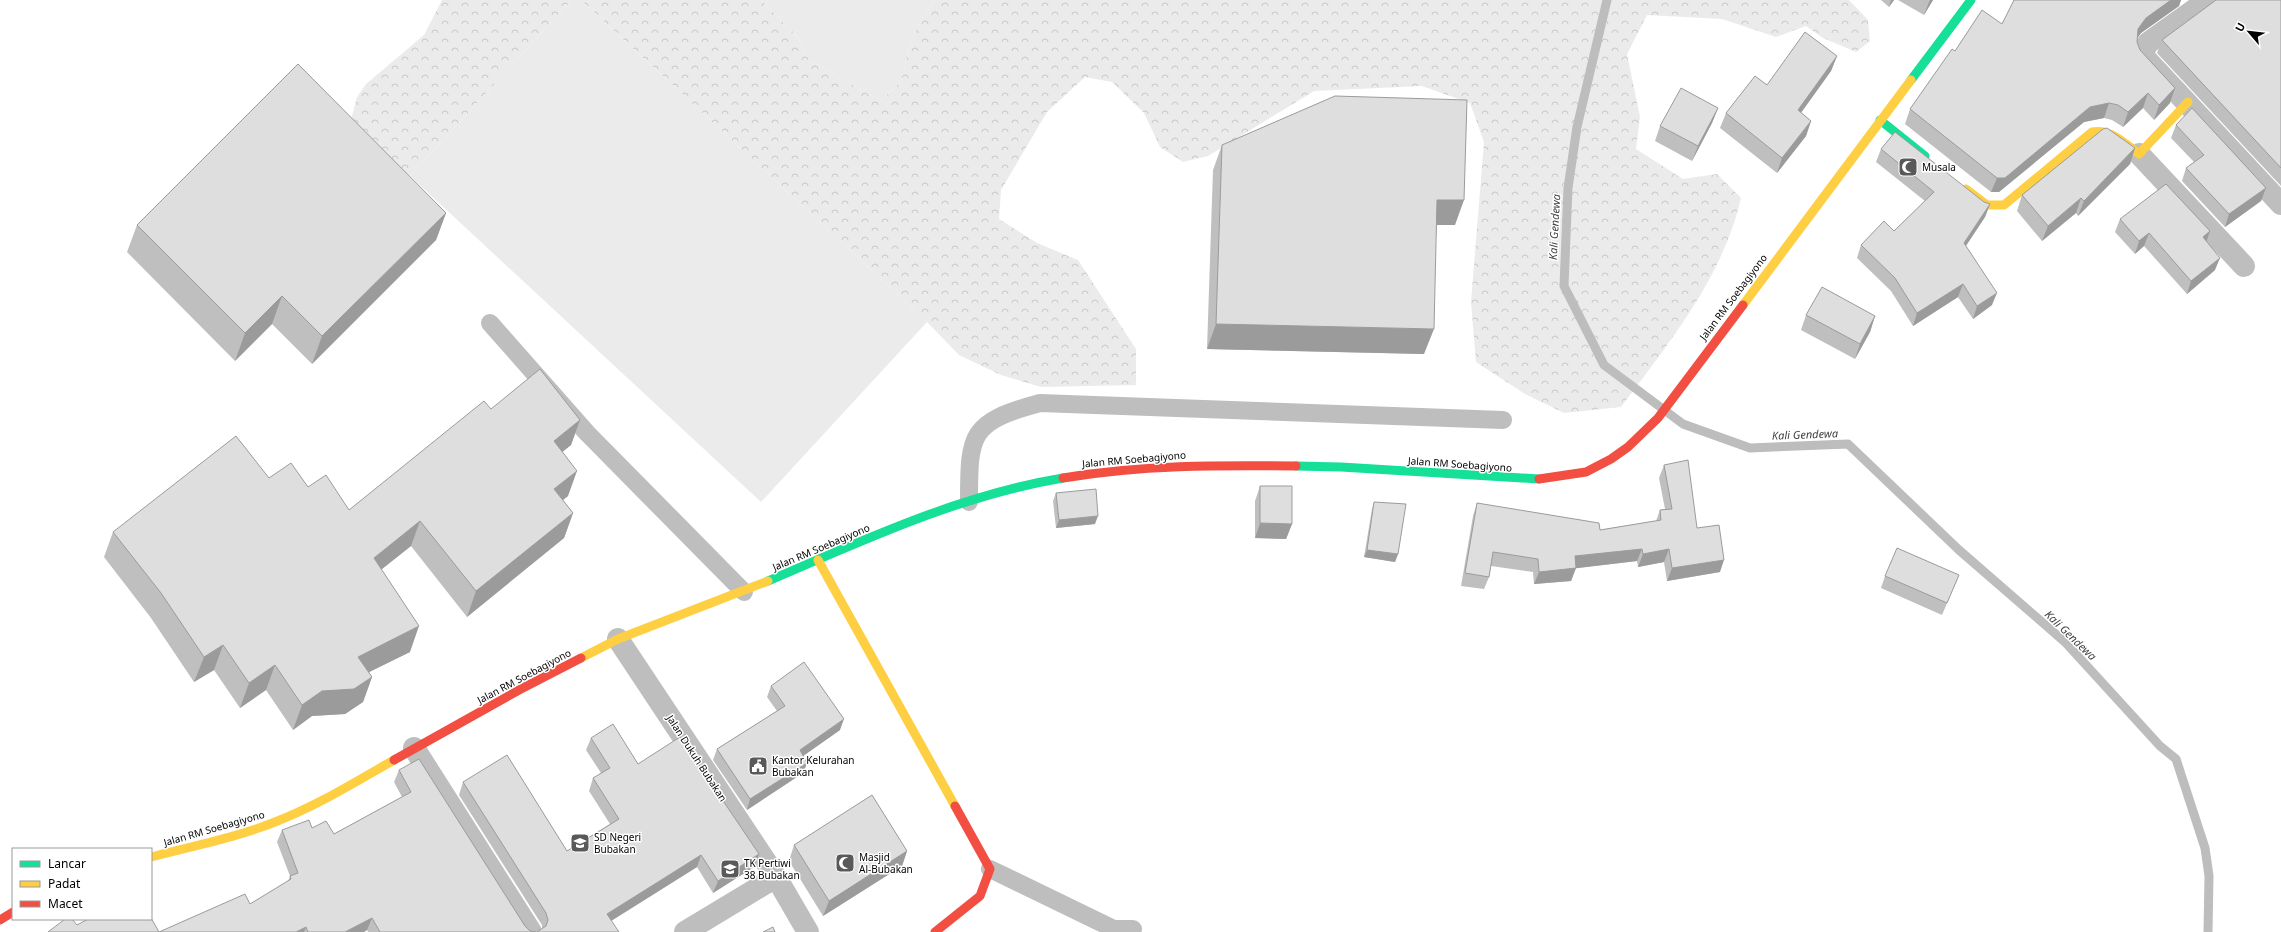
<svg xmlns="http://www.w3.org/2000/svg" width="2281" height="932" font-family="'Noto Sans',sans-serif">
<defs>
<pattern id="forest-crowns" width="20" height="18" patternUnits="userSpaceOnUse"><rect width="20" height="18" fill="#ebebeb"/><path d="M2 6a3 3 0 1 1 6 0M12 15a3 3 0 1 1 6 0" fill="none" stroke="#c8c8c8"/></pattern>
</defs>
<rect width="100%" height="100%" fill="#fff"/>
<path fill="#ebebeb" d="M572 0H581L927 322 761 502 410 176Z
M761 0H934L912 37 901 81 881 101 809 60 796 35Z"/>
<path fill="url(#forest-crowns)" d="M442 0H572L410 176 349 127 357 97 366 84 424 35Z
M581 0H761L796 35 809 60 881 101 901 81 912 37 934 0H1849L1868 20 1870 41 1856 52 1823 38 1806 26 1776 37 1722 19 1647 15 1627 54 1640 117 1636 149 1683 179 1717 174 1741 198C1723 277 1669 343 1621 407L1564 413 1525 394 1476 362 1471 302 1484 142 1470 103 1422 86 1314 91 1208 156 1183 162 1160 147 1144 113 1112 82 1085 77 1047 112 1001 190 999 219 1037 243 1078 260 1136 349V385L1041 387 1001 375 959 355 927 322Z"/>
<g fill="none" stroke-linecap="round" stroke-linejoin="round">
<path stroke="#bdbdbd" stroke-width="9" d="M1607 0 1577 127 1568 188 1564 286 1604 365 1683 424 1750 448 1848 444 1959 550 2065 642 2160 746 2176 759 2205 848 2209 876 2208 932"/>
<path stroke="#bebebe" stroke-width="18" d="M490 323 587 433 744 592
M969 502C969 433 970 422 1040 403L1503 420
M990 869 1114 929H1133"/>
<path stroke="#bebebe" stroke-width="22" d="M2208 0 2148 43 2144 50V57L2281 204
M2139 154 2244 266
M618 639 776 877 685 932
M414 748 531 932
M776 877 808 932"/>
<path stroke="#16e098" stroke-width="9" d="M1911 80 1971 0
M1880 120 1925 156
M1296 466 1341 467 1539 479
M768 581C864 540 960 495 1063 478"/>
<path stroke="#ffcf43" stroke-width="9" d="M1966 189 1987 205H2004L2092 132C2112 129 2124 143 2139 154L2188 102
M1743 305 1911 80
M818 560 955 806
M581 658 618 639 768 581
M151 857C192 846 235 838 275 822 317 806 355 782 394 760"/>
<path stroke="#f24e42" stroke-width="9" d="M1063 478C1141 465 1217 465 1296 466
M1539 479 1586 472 1611 459 1628 447 1658 418 1743 305
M394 760 519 690 581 658
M0 920 13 912
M935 932 980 896 990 869 955 806"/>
</g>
<path fill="#bfbfbf" d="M1881 0H1894L1889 7Z
M1898 0H1933L1924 15Z
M2014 0H2181L2179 6 2141 33 2137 38V42L2140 50 2170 103 2154 120 2143 108 2123 127 2112 120 2104 118 2084 122 1999 192H1991L1905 124 1910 109 1955 51 2002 24Z
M2281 0V186L2157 53 2162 40Z
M1837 56 1831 71 1801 113 1811 121 1806 136 1777 173 1720 128 1726 113 1767 85Z
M1718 108 1712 123 1692 161 1655 141 1660 126Z
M2176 125 2266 188 2261 201 2225 227 2182 181 2186 168 2194 162 2171 138Z
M1222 145 1455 225H1437L1424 354 1207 349 1213 170Z
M2135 148 2130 164 2078 216 2076 213 2042 241 2017 211 2022 195Z
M1881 149 1984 202 1990 204 1985 217 1966 246 1992 305 1973 319 1958 297 1913 326 1891 291 1857 258 1861 245 1894 231 1925 201 1876 162Z
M446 213 436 240 312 364 272 324 235 361 127 252 137 225Z
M2120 219 2210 231 2206 242 2215 270 2187 294 2144 246 2135 254 2115 232Z
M1806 315 1875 316 1870 332 1855 359 1801 330Z
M491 409 580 420 571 445 562 452 568 496 563 500 573 513 564 538 467 617 411 546 381 570 410 652 369 672 372 677 363 702 345 714 312 716 293 730 266 690 240 708 214 670 194 682 151 618 104 557 113 532 269 478 308 487 349 510Z
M1664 465 1720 572 1667 581 1664 562 1638 567 1637 561 1576 568 1571 581 1534 584 1533 572 1491 566 1489 577 1484 589 1461 586 1473 516 1477 503 1600 530 1656 521 1660 510 1665 509 1659 478Z
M1260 486 1292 524 1286 539 1255 538V501Z
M1056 493 1095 524 1056 528 1053 501Z
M1374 502 1398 554 1395 562 1364 557 1372 509Z
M1959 575 1954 587 1942 615 1881 588 1885 576Z
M771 686 840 730 803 756 807 763 803 773 747 810 713 760 717 749 777 711 767 697Z
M591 738 638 764 754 867 713 893 697 867 611 921 542 928V925L459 795 463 782 567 851 610 824 589 791 593 778 601 773 586 750Z
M399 770 525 926 530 931 536 932H368L367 930 364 932H159L250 904 288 881 290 876 277 842 282 830 312 828 334 834 402 797 394 782Z
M794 845 907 851 902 866 823 916 789 861Z"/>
<path fill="#9b9b9b" d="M1891 0H1894L1889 7Z
M1930 0H1933L1924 15 1929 2Z
M2171 0H2181L2179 6 2141 33 2133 44 2138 29 2146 18Z
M1837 56 1831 71 1792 125 1798 110Z
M2175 88 2170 103 2154 120 2159 105Z
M2148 93 2143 108 2123 127 2128 112Z
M2109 103 2104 118 2084 122 1999 192H1991L1997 178 2090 107Z
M1718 108 1712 123 1692 161 1698 146Z
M1811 121 1806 136 1777 173 1782 158Z
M2135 148 2130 164 2078 216 2084 201Z
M2266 188 2261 201 2225 227 2229 214Z
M2081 198 2076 213 2042 241 2048 226Z
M1437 200H1464L1455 225H1428Z
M1990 204 1985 217 1959 256 1964 243Z
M446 213 436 240 312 364 322 336Z
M2210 231 2206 243 2203 237Z
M2149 233 2144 246 2135 254 2139 241Z
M2220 258 2215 270 2187 294 2191 281Z
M1963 284 1958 297 1913 326 1917 313Z
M1997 293 1992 305 1973 319 1977 306Z
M282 296 272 324 235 361 245 333Z
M1875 316 1870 332 1855 359 1860 344Z
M1216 324 1434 329 1424 354 1207 349Z
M580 420 571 445 545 466 554 441Z
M577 471 568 496 545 514 554 489Z
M573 513 564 538 467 617 476 591Z
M1098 516 1095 524 1056 528 1059 520Z
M420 521 411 546 364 583 374 558Z
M1260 523 1292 524 1286 539 1255 538Z
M1642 549 1637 561 1570 569 1575 556Z
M1669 549 1664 562 1638 567 1643 554Z
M1367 550 1398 554 1395 562 1364 557Z
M1724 560 1720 572 1667 581 1672 568Z
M1576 568 1571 581 1534 584 1539 572Z
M419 626 410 652 349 682 358 657Z
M223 645 214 670 194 682 204 657Z
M275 665 266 690 240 708 249 683Z
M372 677 363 702 345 714 312 716 293 730 302 705 322 691Z
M844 719 840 730 796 761 800 750Z
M807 763 803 773 747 810 750 799Z
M907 851 902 866 823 916 829 901Z
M759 854 754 867 713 893 718 881Z
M701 855 697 867 603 926 607 914Z
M372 918 367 930 364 932H345Z
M306 927 304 932H296Z"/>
<path fill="#dedede" stroke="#9b9b9b" d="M2014 0H2171L2146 18 2138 29 2137 42 2140 50 2175 88 2159 105 2148 93 2128 112 2118 105 2109 103 2090 107 2005 178H1997L1910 109 1952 49 1955 51 1982 10 2002 24Z
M2216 0H2281V168L2162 40Z
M1805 32 1837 56 1798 110 1811 121 1782 158 1726 113 1755 76 1767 85Z
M298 64 446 213 322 336 282 296 245 333 137 225Z
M1681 88 1718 108 1698 146 1660 126Z
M1335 96 1467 100 1464 200H1437L1434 329 1216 324 1222 145Z
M2192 108 2266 188 2229 214 2186 168 2204 155 2176 125Z
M2107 128 2135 148 2084 201 2081 198 2048 226 2022 195 2103 129Z
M1895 132 1984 202 1990 204 1964 243 1997 293 1977 306 1963 284 1917 313 1895 278 1861 245 1884 221 1894 231 1934 192 1881 149Z
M2166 184 2210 231 2203 237 2220 258 2191 281 2149 233 2139 241 2120 219Z
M1822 287 1875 316 1860 344 1806 315Z
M540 369 580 420 554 441 577 471 554 489 573 513 476 591 420 521 374 558 419 626 358 657 372 677 354 689 322 691 302 705 275 665 249 683 223 645 204 657 161 593 113 532 236 436 269 478 291 463 308 487 326 475 349 510 484 401 491 409Z
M1688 460 1697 528 1719 525 1724 560 1672 568 1669 549 1643 554 1642 549 1575 556 1576 568 1539 572 1538 559 1493 552 1489 577 1465 573 1477 503 1599 523 1600 530 1661 520 1660 510 1672 509 1664 465Z
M1260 486H1292V524L1260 523Z
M1096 489 1098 516 1059 520 1056 493Z
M1374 502 1406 504 1398 554 1367 550Z
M1897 548 1959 575 1947 603 1885 576Z
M804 662 844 719 800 750 807 763 750 799 717 749 785 706 771 686Z
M613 724 638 764 680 737 759 854 718 881 701 855 607 914 619 932H537L546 926 548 920 546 913 463 782 507 755 567 851 619 819 593 778 610 768 591 738Z
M419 759 525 926 530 931 536 932H380L372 918 345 932H308L306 927 296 932H159L245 894 250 904 291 879 290 876 298 873 282 830 309 820 312 828 326 821 334 834 411 792 399 770Z
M872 795 907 851 829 901 794 845Z
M151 918 159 932H48L65 919H72L77 925 88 919H151Z
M773 927 775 932H763Z"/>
<defs>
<g id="mosque-square" transform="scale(1)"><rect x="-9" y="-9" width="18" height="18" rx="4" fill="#595959" stroke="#fff"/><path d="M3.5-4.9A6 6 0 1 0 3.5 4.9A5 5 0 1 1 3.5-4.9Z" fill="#fff"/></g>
<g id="civic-square" transform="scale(1)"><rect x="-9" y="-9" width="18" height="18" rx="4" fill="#595959" stroke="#fff"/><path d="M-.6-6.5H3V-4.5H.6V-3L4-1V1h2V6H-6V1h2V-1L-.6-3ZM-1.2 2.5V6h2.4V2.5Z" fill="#fff"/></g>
<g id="school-square" transform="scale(1)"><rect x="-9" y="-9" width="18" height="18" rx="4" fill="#595959" stroke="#fff"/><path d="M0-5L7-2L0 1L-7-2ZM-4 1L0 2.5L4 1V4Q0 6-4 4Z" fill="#fff"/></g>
</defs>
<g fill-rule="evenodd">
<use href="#mosque-square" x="1908" y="167"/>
<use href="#civic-square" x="758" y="766"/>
<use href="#school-square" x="580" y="843"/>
<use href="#mosque-square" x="845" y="863"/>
<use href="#school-square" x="730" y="869"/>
</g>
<g text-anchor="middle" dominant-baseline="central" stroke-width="3" stroke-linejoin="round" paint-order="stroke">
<g font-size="10" fill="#000" stroke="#fff" text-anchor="start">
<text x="1922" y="167">Musala</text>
<text x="772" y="760">Kantor Kelurahan<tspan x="772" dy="12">Bubakan</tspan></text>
<text x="594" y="837">SD Negeri<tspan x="594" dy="12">Bubakan</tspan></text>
<text x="859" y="857">Masjid<tspan x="859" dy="12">Al-Bubakan</tspan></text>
<text x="744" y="863">TK Pertiwi<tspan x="744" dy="12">38 Bubakan</tspan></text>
</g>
<g font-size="10" fill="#000" stroke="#fff">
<text transform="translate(1733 297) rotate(-53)">Jalan RM Soebagiyono</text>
<text transform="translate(1134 459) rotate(-5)">Jalan RM Soebagiyono</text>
<text transform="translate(1460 464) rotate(4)">Jalan RM Soebagiyono</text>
<text transform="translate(821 547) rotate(-23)">Jalan RM Soebagiyono</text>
<text transform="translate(524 676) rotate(-28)">Jalan RM Soebagiyono</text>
<text transform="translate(697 758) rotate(57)">Jalan Dukuh Bubakan</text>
<text transform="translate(214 828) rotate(-16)">Jalan RM Soebagiyono</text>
</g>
<g font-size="11" font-style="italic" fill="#424242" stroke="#fff">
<text transform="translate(1554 227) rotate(-87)">Kali Gendewa</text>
<text transform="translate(1805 434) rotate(-2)">Kali Gendewa</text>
<text transform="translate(2071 635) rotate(44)">Kali Gendewa</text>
</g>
</g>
<rect x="12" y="848" width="140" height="72" fill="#ffffff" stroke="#999999"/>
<rect x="20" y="861" width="20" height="6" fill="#16e098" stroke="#999999"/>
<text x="48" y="868" font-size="12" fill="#000000">Lancar</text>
<rect x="20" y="881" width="20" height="6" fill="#ffcf43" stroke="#999999"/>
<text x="48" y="888" font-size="12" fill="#000000">Padat</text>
<rect x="20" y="901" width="20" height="6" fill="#f24e42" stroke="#999999"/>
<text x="48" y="908" font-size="12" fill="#000000">Macet</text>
<g transform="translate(2249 32) rotate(298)" stroke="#ffffff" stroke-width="3" paint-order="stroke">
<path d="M0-3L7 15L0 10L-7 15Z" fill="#000000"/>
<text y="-6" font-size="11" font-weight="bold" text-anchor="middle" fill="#000000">U</text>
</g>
</svg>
